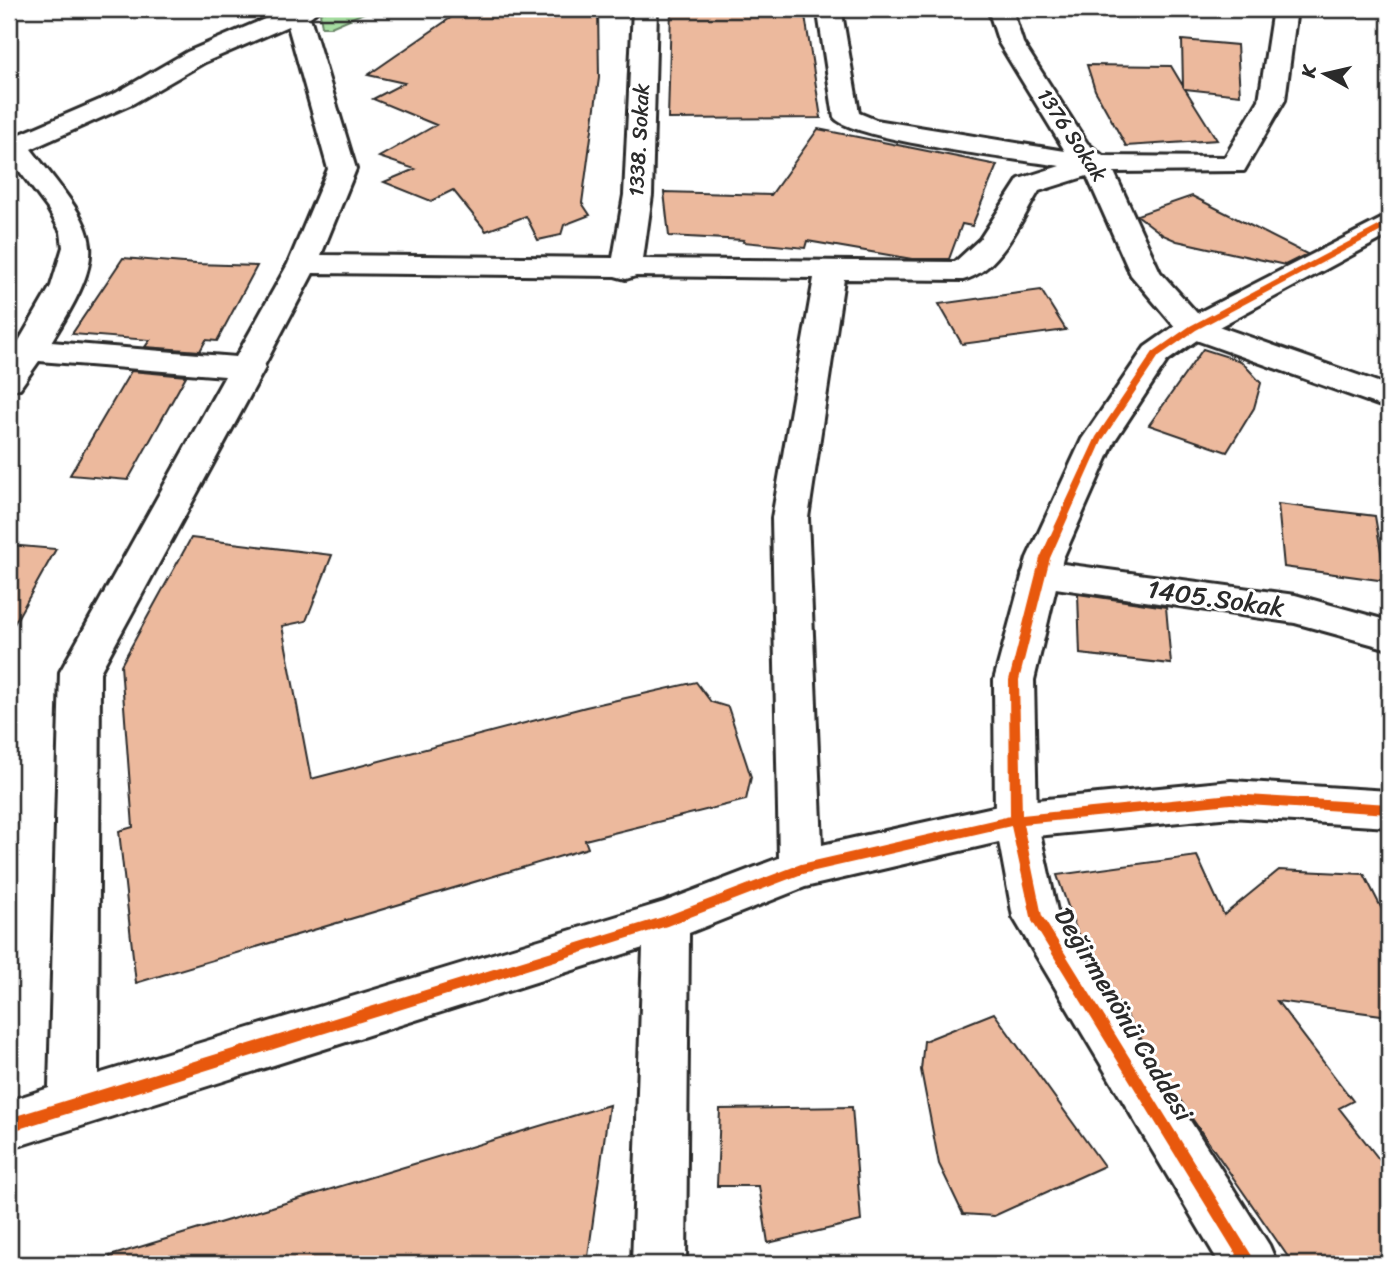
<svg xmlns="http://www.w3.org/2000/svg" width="1398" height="1273" font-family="Sriracha,sans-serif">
<rect width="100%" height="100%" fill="#fff"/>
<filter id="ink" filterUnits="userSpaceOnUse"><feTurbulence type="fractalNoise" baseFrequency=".0143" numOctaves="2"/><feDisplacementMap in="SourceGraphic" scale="14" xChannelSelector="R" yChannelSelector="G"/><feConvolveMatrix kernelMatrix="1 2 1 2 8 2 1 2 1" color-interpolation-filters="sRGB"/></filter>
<g filter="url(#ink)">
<path fill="#a6dda1" stroke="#688466" stroke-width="2" d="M330 9H373L331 27H322L320 13Z"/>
<path fill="#ecb99d" stroke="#2b2b2b" stroke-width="2" d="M493 9H598L599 78 582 203 590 215 564 225 561 235 538 240 526 216 486 231 453 190 431 201 384 182 415 169 379 157 436 125 373 99 404 83 368 75 459 12 486 13Z
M671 9H804L821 118 668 119Z
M1182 40 1237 45 1240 95 1185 89 1217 140 1126 146 1095 90 1087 65 1171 66 1183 86Z
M818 129 997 165 972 226 962 224 949 259H912L807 241 805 248 743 242 744 240 669 236 664 192 771 195Z
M1192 196 1307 254 1285 265 1177 241 1163 235 1137 215Z
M123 258 196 264 257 266 217 341 206 340 200 351 145 347 150 340 72 334Z
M1041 290 1066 330 962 344 939 304Z
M1203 349 1241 361 1261 383 1254 408 1227 452 1149 425Z
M131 371 186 376 128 480 70 475Z
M1278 504 1375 516 1386 581 1284 567Z
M191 538 332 555 306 621 282 626 311 779 586 707 696 682 711 702 728 707 751 777 746 800 585 840 588 848 136 983 119 831 133 827 121 665Z
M9 545 56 549 9 633Z
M1078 594 1166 607 1171 664 1080 654Z
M1197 856 1224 915 1279 870 1364 874 1389 923V1016L1277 1001 1353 1101 1339 1108 1389 1172V1264H1293L1191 1117 1082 946 1057 875Z
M994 1013 1104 1166 994 1216 963 1214 939 1164 921 1070 924 1041Z
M609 1105 587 1264H111L110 1256Z
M852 1107 861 1221 768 1243 759 1186H717L720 1109Z"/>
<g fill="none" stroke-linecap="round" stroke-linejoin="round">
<g stroke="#2b2b2b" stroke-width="6">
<path id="minor" d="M288 9H320L310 17 356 169 321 255 613 258 624 195 633 9H657L652 195 643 259 955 262 980 239 1019 179 1060 166C1023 160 850 140 834 117L818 13 821 9H845L842 13 859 113 876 120 1065 151 999 43 988 9H1012L1023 43 1087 143 1103 156 1225 157 1259 100 1273 9H1297L1285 100 1244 171 1114 172 1160 272 1204 321 1389 386V409L1182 335 1131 275 1087 176 1039 191C1021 220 1000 271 963 280L844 279 808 518 822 845 1016 802 1231 781 1389 791V827L1231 817 1016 838 805 887 689 933 686 1264H632L643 948 9 1149V1101L49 1088 60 672 225 376 39 361 20 388 9 391V358L51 286 63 247 61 232 48 209 9 157V139L116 93 187 52ZM288 26 328 169 288 264 236 357 51 342C113 243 98 235 31 149L134 103 205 62ZM313 273 615 276 626 279 636 276 814 278 772 518 779 858 664 902 98 1074 100 672 265 368 264 366Z
M1041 561 1295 595 1389 621V649L1295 623 1028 584 1022 574 1028 564Z"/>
</g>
<g stroke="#2b2b2b" stroke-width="6">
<path id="tertiary" d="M1389 215V235L1204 335 1167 361 1115 440 1063 558 1034 680 1037 820 1057 911 1269 1245 1277 1264H1220L1013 917 995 820 994 680 1027 558 1082 439 1145 347 1182 321Z"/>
</g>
<use href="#minor" fill="#fff" fill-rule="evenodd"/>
<use href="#tertiary" fill="#fff" fill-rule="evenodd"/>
<g stroke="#fff" stroke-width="5">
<path id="cycleway" d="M1386 222H1389V227L1196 330 1159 356 1103 439 1050 558 1019 680 1022 815 1231 794 1389 804V814L1231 804 1023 824 1042 916 1257 1264H1242L1032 921 1011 826 802 874 667 926 9 1132V1118L666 916 801 864 1010 816 1009 680 1040 558 1096 437 1153 352 1190 326Z"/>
</g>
<use href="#cycleway" fill="#e8590c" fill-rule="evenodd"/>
</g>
</g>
<g text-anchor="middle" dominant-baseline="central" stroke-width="6" stroke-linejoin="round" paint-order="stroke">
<g font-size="21" fill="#2b2b2b" stroke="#fff">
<text transform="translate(1072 135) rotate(56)">1376 Sokak</text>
<text transform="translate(639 140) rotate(-87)">1338. Sokak</text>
</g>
<g font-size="26" fill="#2b2b2b" stroke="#fff">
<text transform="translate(1216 598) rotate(8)">1405.Sokak</text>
<text transform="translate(1124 1014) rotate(59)">Değirmenönü Caddesi</text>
</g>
</g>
<rect width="1398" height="1273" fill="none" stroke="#fff" stroke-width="35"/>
<rect x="18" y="18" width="1363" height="1238" fill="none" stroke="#2b2b2b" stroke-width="2.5" filter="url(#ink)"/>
<g transform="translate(1325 74) rotate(278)" stroke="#ffffff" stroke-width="5" paint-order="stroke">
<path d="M0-5L12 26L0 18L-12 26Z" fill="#2b2b2b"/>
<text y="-10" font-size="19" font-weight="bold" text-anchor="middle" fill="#2b2b2b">K</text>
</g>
</svg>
